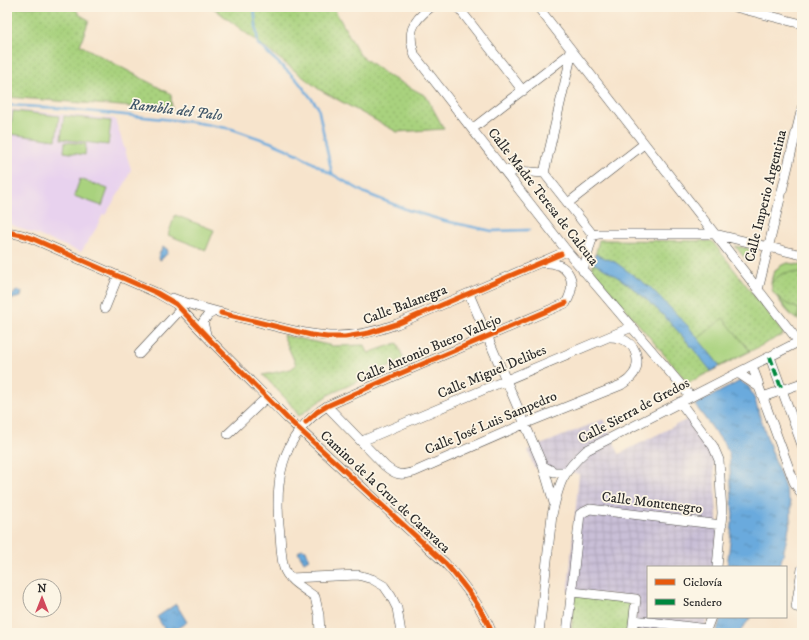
<svg xmlns="http://www.w3.org/2000/svg" width="809" height="640" font-family="'IM FELL DW Pica',serif">
<defs>
<pattern id="industrial-grid" width="8" height="8" patternUnits="userSpaceOnUse"><rect width="8" height="8" fill="#c9bfd7"/><path d="M0 4h8M4 0v8" fill="none" stroke="#ada4b9"/></pattern>
<pattern id="grass-dots" width="8" height="8" patternUnits="userSpaceOnUse"><rect width="8" height="8" fill="#a9d27e"/><path d="M2 2h.1M6 6h.1" fill="none" stroke="#92b46d" stroke-width="1.8" stroke-linecap="round"/></pattern>
<pattern id="water-ripples" width="26" height="14" patternUnits="userSpaceOnUse"><rect width="26" height="14" fill="#6aaadd"/><path d="M2 4q2-2 4 0t4 0M15 11q2-2 4 0t4 0" fill="none" stroke="#578bb3"/></pattern>
</defs>
<rect width="100%" height="100%" fill="#fcf5e5"/>
<filter id="ink" filterUnits="userSpaceOnUse"><feTurbulence type="fractalNoise" baseFrequency=".025" numOctaves="2"/><feDisplacementMap in="SourceGraphic" scale="8" xChannelSelector="R" yChannelSelector="G"/><feConvolveMatrix kernelMatrix="1 2 1 2 8 2 1 2 1" color-interpolation-filters="sRGB"/></filter>
<filter id="wash" filterUnits="userSpaceOnUse"><feTurbulence type="fractalNoise" baseFrequency=".012" numOctaves="4" result="noise"/><feDisplacementMap in="SourceGraphic" scale="16" xChannelSelector="R" yChannelSelector="G"/><feGaussianBlur stdDeviation="0.9" result="paint"/><feColorMatrix in="noise" values="0 0 0 0 0 0 0 0 0 0 0 0 0 0 0 0 0 1.4 0 .05"/><feComposite in="paint" operator="in"/></filter>
<g filter="url(#wash)">
<rect width="100%" height="100%" fill="#f7e4cc"/>
<path fill="#e8d2ee" d="M7 109 115 119 131 169 126 182 105 215 103 214 97 227 81 252 7 223Z"/>
<path fill="url(#industrial-grid)" d="M604 419 619 454 688 419 713 456 718 532 714 567H648V617H708L702 633H633L638 597 568 591 579 474 534 467 528 450Z"/>
<path fill="url(#grass-dots)" stroke="#6a7e54" d="M7 7H74L80 15 89 20 80 45 171 94 172 110 7 97Z
M212 7H333L360 55 387 75 426 96 444 129 397 132 320 90Z
M599 240 712 241 784 334 688 383 592 269Z
M787 263 802 265V321C789 318 781 302 773 292 768 279 774 267 787 263Z
M283 335 333 346 365 345 368 353 397 343 404 360 328 395 299 416 287 400 263 375 291 369 296 365Z
M575 595 630 601 627 633H571Z"/>
<path fill="#a9d27e" stroke="#6a7e54" d="M13 111 59 116 56 140 10 134Z
M64 116 111 121 108 145 61 139Z
M65 142 86 144 85 155 64 152Z
M80 179 108 189 102 206 74 196Z
M175 215 214 230 206 250 168 235Z
M735 246 751 249 748 262Z
M787 263 802 265V273C786 271 781 272 771 284 773 273 776 267 787 263Z
M777 296 787 304 799 309 797 320 792 316Z
M723 318 750 351 720 366 698 339Z"/>
<path fill="url(#water-ripples)" stroke="#4a6a84" d="M164 247 167 249 168 252 163 258 160 260 158 257 162 248Z
M595 254 615 262 651 288 688 326 720 366 711 371C678 329 642 287 593 263Z
M17 290 22 292 21 297 11 299 10 296 13 295Z
M740 381 749 387 755 400 766 435 791 505V519L783 555 779 567H727L733 516 729 454 725 445 695 405Z
M302 549 306 550 309 559 304 562 298 552Z
M176 604 187 622 170 633H167L157 617Z
M721 617H751L739 633H716Z"/>
<g fill="none" stroke-linecap="round" stroke-linejoin="round">
<path stroke="#6aaadd" stroke-width="2.5" d="M254 7 258 44 297 80 318 107 332 174 365 193 408 210 445 221 492 231 529 230
M7 105 56 108 193 122 232 129 270 142 298 154 331 174"/>
</g>
</g>
<g filter="url(#ink)">
<g fill="none" stroke-linecap="round" stroke-linejoin="round">
<g stroke="#4a4743" stroke-width="10">
<path id="minor" d="M431 7C411 22 407 33 415 56L567 251 691 397
M458 7 523 91
M538 7 799 342
M735 7 802 24
M472 129 572 52
M504 170 544 173 593 235 583 271
M544 173 572 52
M568 203 644 144
M7 232 22 235 31 238 157 293 176 304 212 342 287 418 445 563C463 583 482 607 492 633
M593 235 599 234H715L802 255
M758 290 802 108
M469 294 543 466
M172 298C198 308 226 314 254 321 310 335 340 345 397 324L567 251
M105 308 118 276
M206 334 203 322 208 315 215 311
M139 354 181 309
M770 357 802 445
M752 366 758 382 759 387 794 482 802 495
M738 373 759 387
M763 397 802 383
M680 402 713 446 719 460 722 513 717 567
M327 406 385 466C396 475 400 476 414 472L524 424 621 385C624 383 629 380 631 377 641 367 638 348 626 341 621 338 615 337 610 337
M228 434 267 397
M362 441 632 327
M554 503 543 466 554 472H566
M802 569 796 607 802 608
M290 578 358 575 372 579 384 586 391 596 397 608 401 633
M572 592 636 599 632 633
M634 620 707 629
M320 633 319 615 315 597C305 589 288 581 284 568 281 558 281 545 280 535 274 484 279 436 327 406L399 374 566 303C579 280 568 261 541 263
M539 633 552 515C559 483 562 472 587 450L802 340
M567 633 580 514 590 509 722 525
M705 633 711 617
M771 633H772"/>
</g>
<use href="#minor" stroke="#fff" stroke-width="9"/>
<path stroke="#00873e" stroke-width="4" stroke-dasharray="8 4" stroke-linecap="butt" d="M770 357 782 390"/>
<g stroke="#fcf5e5" stroke-width="8">
<path id="cycleway" d="M7 232 22 235 31 238 157 293 176 304 212 342 287 418 445 563C463 583 482 607 492 633
M221 313 311 335 327 337H345L369 333 397 324 561 254
M306 422 317 412 327 406 399 374 566 303"/>
</g>
<use href="#cycleway" stroke="#e8590c" stroke-width="5"/>
</g>
</g>
<g text-anchor="middle" dominant-baseline="central" stroke-width="3.5" stroke-linejoin="round" paint-order="stroke">
<g font-size="14" fill="#2b2b2b" stroke="#fcf5e5">
<text transform="translate(766 196) rotate(-76)">Calle Imperio Argentina</text>
<text transform="translate(543 197) rotate(52)">Calle Madre Teresa de Calcuta</text>
<text transform="translate(405 305) rotate(-21)">Calle Balanegra</text>
<text transform="translate(429 349) rotate(-23)">Calle Antonio Buero Vallejo</text>
<text transform="translate(492 372) rotate(-23)">Calle Miguel Delibes</text>
<text transform="translate(634 411) rotate(-28)">Calle Sierra de Gredos</text>
<text transform="translate(491 423) rotate(-23)">Calle José Luis Sampedro</text>
<text transform="translate(385 492) rotate(43)">Camino de la Cruz de Caravaca</text>
<text transform="translate(652 503) rotate(7)">Calle Montenegro</text>
</g>
<g font-size="15" font-style="italic" fill="#415769" stroke="#fcf5e5">
<text transform="translate(176 110) rotate(7)">Rambla del Palo</text>
</g>
</g>
<rect width="809" height="640" fill="none" stroke="#fcf5e5" stroke-width="24"/>
<rect x="647" y="566" width="140" height="52" fill="#fcf5e5" stroke="#a8a49b"/>
<rect x="655" y="579" width="20" height="6" fill="#e8590c" stroke="#a8a49b"/>
<text x="683" y="586" font-size="12" fill="#2b2b2b">Ciclovía</text>
<rect x="655" y="599" width="20" height="6" fill="#00873e" stroke="#a8a49b"/>
<text x="683" y="606" font-size="12" fill="#2b2b2b">Sendero</text>
<g transform="translate(42 598)"><circle r="19" fill="#fcf5e5" stroke="#a8a49b"/>
<path d="M0-3L7 15L0 10L-7 15Z" fill="#d1495b"/>
<text y="-6" font-size="11" font-weight="bold" text-anchor="middle" fill="#2b2b2b">N</text>
</g>
</svg>
